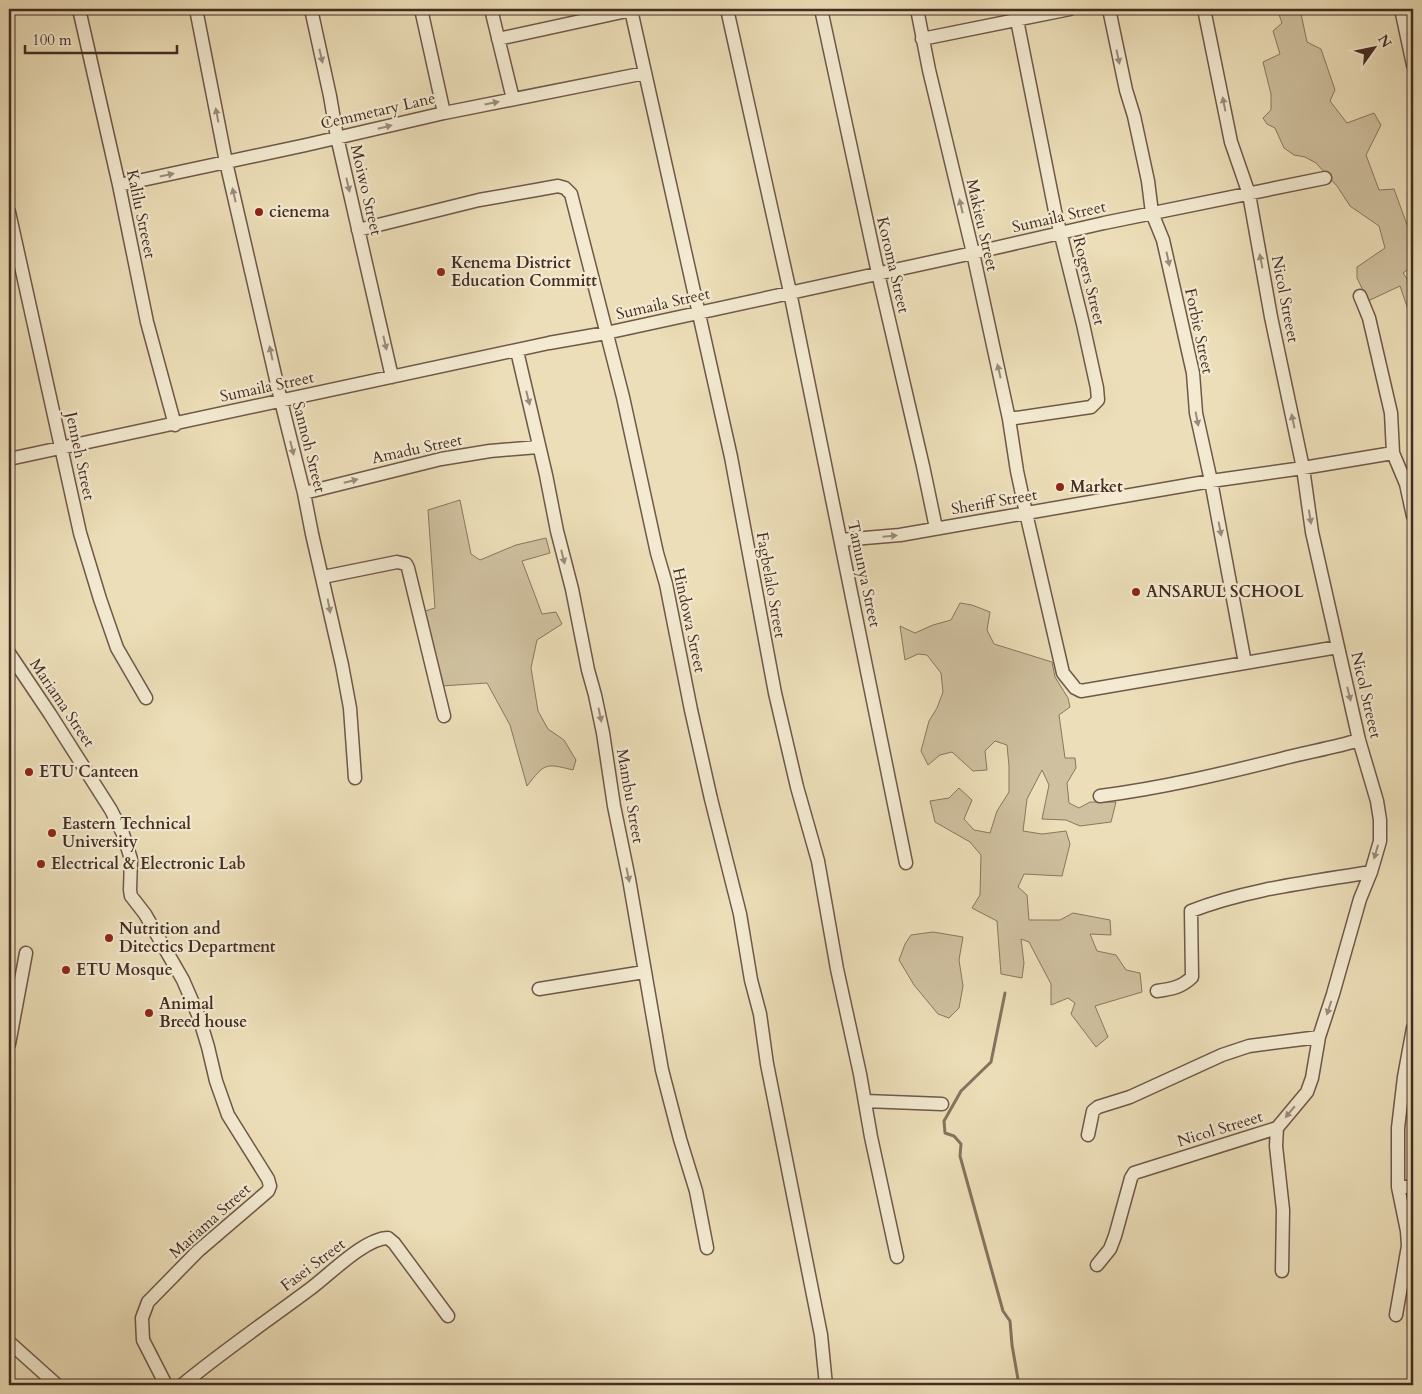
<svg xmlns="http://www.w3.org/2000/svg" width="1422" height="1394" font-family="Cardo,serif">
<rect width="100%" height="100%" fill="#ecdeb8"/>
<filter id="stains"><feTurbulence type="fractalNoise" baseFrequency=".004" numOctaves="4"/><feColorMatrix values="0 0 0 0 .2 0 0 0 0 .09 0 0 0 0 .02 0 0 0 .5 -.17"/></filter>
<radialGradient id="worn" r=".72"><stop offset=".6" stop-color="#630" stop-opacity="0"/><stop offset="1" stop-color="#630" stop-opacity=".3"/></radialGradient>
<path fill="#cfc09f" stroke="#8a7661" d="M1277 9H1300L1307 42 1321 49 1335 90 1330 101 1347 123 1374 113 1381 125 1366 155 1379 190 1394 189 1410 233H1413V266L1403 273 1413 288V324L1400 286 1368 301 1357 278V267L1385 248 1379 226 1350 206 1337 186 1316 163 1305 157 1294 155 1284 148 1275 128 1267 124 1263 118 1271 110V94L1263 62 1280 54 1273 31 1282 23Z
M460 500 471 554 480 560 516 545 546 538 550 553 522 561 542 614 556 612 562 624 537 640 531 668 538 711 548 729 564 740 576 760 573 770C545 763 545 763 527 786L510 725 487 683 441 686 422 612 435 608 428 510Z
M960 603 972 605 990 612 987 630 994 644 1052 662 1055 677 1068 698 1070 707 1059 715 1065 758H1075L1076 768 1067 783 1069 803 1079 808 1090 802H1116L1111 822 1080 826 1066 820 1042 819 1049 785 1042 770 1027 799 1023 831 1042 834 1066 831 1070 844 1062 876 1024 874 1018 887 1027 895 1029 920H1060L1073 913 1110 920 1111 935 1090 934 1097 951 1116 955 1126 970 1140 973 1142 992 1095 1006 1108 1037 1096 1047 1071 1014 1075 1003 1068 998 1051 1005V984L1029 942 1021 939 1024 963 1022 978 1001 974 997 921 972 908 980 895 981 855 970 842 935 822 930 801 949 798 959 788 972 800 964 819 974 830 990 833 997 811 1009 792V766L1007 745 995 741 985 751 987 770 973 771 952 752 940 755 928 765 921 751 929 721 937 708 943 692 941 673 927 655 918 654 905 660 900 626 915 633 933 625 951 620Z
M933 932 963 937 959 960 963 986 959 1008 949 1018 938 1014 914 985 899 960 905 944 911 935Z"/>
<g fill="none" stroke-linecap="round" stroke-linejoin="round">
<path stroke="#87725e" stroke-width="3" d="M1005 993 991 1062 961 1091 944 1121 945 1133 954 1136 961 1144 960 1156 1003 1311 1010 1321 1012 1345 1019 1385"/>
<g stroke="#6e5848" stroke-width="15">
<path id="minor" d="M79 9 119 185 147 322 175 425
M196 9 226 162 281 401 304 493 312 534 342 665 350 708 355 778
M311 9 330 96 337 137 392 377
M421 9 444 113
M491 9 513 99
M727 9 790 292 906 863
M821 9 878 273 923 466 936 528
M917 9 929 70 973 253 1009 419 1017 471 1026 513 1063 673 1075 688 1081 691 1338 647
M1109 9 1126 90 1134 116 1148 181 1152 213 1163 240 1193 373 1196 413 1211 481 1245 663
M1401 9 1413 65
M631 10 731 457 775 693 797 787 818 861 837 969 860 1074 871 1137 897 1257
M498 39 636 9
M922 39 1070 9
M119 185 306 145 444 113 645 73
M9 212 80 533 100 599 117 648 146 698
M358 230 479 200 536 190 558 186 565 188 571 194 623 397 657 553 666 584 691 710 711 799 740 914 751 980 760 1014 767 1064 821 1335 826 1385
M1360 296 1369 318 1391 413 1393 453 1406 484 1413 516
M517 351 546 475 557 531 572 589 588 670 595 695 603 733 614 806 629 879 662 1070 680 1139 696 1191 707 1248
M1009 419 1091 407 1098 400 1097 388 1083 324 1055 211 1017 20
M9 459 549 343 606 333 973 253 1104 223 1325 178
M304 493 441 459 490 451 538 447
M841 540 900 535 1211 481 1303 468 1393 453
M323 577 397 562 406 564 408 568 444 716
M9 653 50 714 111 810 123 834 131 859 130 890 131 896 145 914 183 980 199 1017 208 1047 216 1081 228 1115 268 1179 270 1186 268 1191 198 1251 148 1302 142 1318 143 1340 166 1385
M1100 796C1162 788 1221 774 1281 759 1307 752 1333 748 1359 740
M539 989 644 972
M1157 991C1172 989 1182 987 1192 977L1191 911C1247 889 1311 882 1371 872
M9 1044 26 953
M865 1101 942 1104
M1277 1128 1276 1146 1283 1210 1282 1271
M1088 1135 1093 1111 1098 1107 1130 1097 1222 1055 1249 1046 1319 1037
M1398 1187H1413
M1097 1265 1110 1249 1115 1236 1131 1178 1134 1173 1277 1128 1307 1092 1312 1078 1319 1037 1333 994 1360 899 1371 872 1380 841V820L1377 801 1359 740 1312 532 1303 468 1271 317 1249 194 1231 142 1204 9
M1396 1315 1408 1246 1407 1231 1398 1187V1128L1404 1077 1413 1028
M9 1342 57 1385
M182 1385C223 1351 267 1321 310 1289 329 1275 365 1238 388 1238L394 1243 448 1316"/>
</g>
<use href="#minor" stroke="#f3ead1" stroke-width="12"/>
</g>
<defs><path id="oneway-solid" d="M-6-.8H1V-3.2L6.5 0L1 3.2V.8H-6Z" transform="scale(1.25)"/></defs>
<g fill="#9c8b7a">
<use href="#oneway-solid" transform="translate(321 56) rotate(77)"/>
<use href="#oneway-solid" transform="translate(1118 57) rotate(78)"/>
<use href="#oneway-solid" transform="translate(492 103) rotate(-11)"/>
<use href="#oneway-solid" transform="translate(1224 104) rotate(-101)"/>
<use href="#oneway-solid" transform="translate(217 115) rotate(-101)"/>
<use href="#oneway-solid" transform="translate(385 127) rotate(-14)"/>
<use href="#oneway-solid" transform="translate(167 175) rotate(-12)"/>
<use href="#oneway-solid" transform="translate(348 185) rotate(77)"/>
<use href="#oneway-solid" transform="translate(234 195) rotate(-103)"/>
<use href="#oneway-solid" transform="translate(961 206) rotate(-103)"/>
<use href="#oneway-solid" transform="translate(1168 259) rotate(78)"/>
<use href="#oneway-solid" transform="translate(1261 261) rotate(-101)"/>
<use href="#oneway-solid" transform="translate(385 343) rotate(77)"/>
<use href="#oneway-solid" transform="translate(271 353) rotate(-102)"/>
<use href="#oneway-solid" transform="translate(999 371) rotate(-103)"/>
<use href="#oneway-solid" transform="translate(528 398) rotate(76)"/>
<use href="#oneway-solid" transform="translate(1197 419) rotate(79)"/>
<use href="#oneway-solid" transform="translate(1293 421) rotate(-102)"/>
<use href="#oneway-solid" transform="translate(292 448) rotate(76)"/>
<use href="#oneway-solid" transform="translate(351 481) rotate(-14)"/>
<use href="#oneway-solid" transform="translate(1310 517) rotate(81)"/>
<use href="#oneway-solid" transform="translate(1220 529) rotate(79)"/>
<use href="#oneway-solid" transform="translate(890 536) rotate(-5)"/>
<use href="#oneway-solid" transform="translate(563 557) rotate(76)"/>
<use href="#oneway-solid" transform="translate(329 606) rotate(79)"/>
<use href="#oneway-solid" transform="translate(1349 694) rotate(76)"/>
<use href="#oneway-solid" transform="translate(600 715) rotate(78)"/>
<use href="#oneway-solid" transform="translate(1376 852) rotate(106)"/>
<use href="#oneway-solid" transform="translate(628 875) rotate(78)"/>
<use href="#oneway-solid" transform="translate(1329 1008) rotate(108)"/>
<use href="#oneway-solid" transform="translate(1290 1112) rotate(130)"/>
</g>
<g fill="#8f2418" stroke="#f3ead1" stroke-width="2">
<circle cx="259" cy="212" r="5"/>
<circle cx="441" cy="272" r="5"/>
<circle cx="1060" cy="487" r="5"/>
<circle cx="1136" cy="592" r="5"/>
<circle cx="29" cy="772" r="5"/>
<circle cx="52" cy="833" r="5"/>
<circle cx="41" cy="864" r="5"/>
<circle cx="109" cy="938" r="5"/>
<circle cx="66" cy="970" r="5"/>
<circle cx="149" cy="1013" r="5"/>
</g>
<g text-anchor="middle" dominant-baseline="central" stroke-width="4.5" stroke-linejoin="round" paint-order="stroke">
<g font-size="16" fill="#442c23" stroke="#f3ead1">
<text transform="translate(378 111) rotate(-13)">Cemmetary Lane</text>
<text transform="translate(366 190) rotate(77)">Moiwo Street</text>
<text transform="translate(141 214) rotate(78)">Kalilu Streeet</text>
<text transform="translate(1059 217) rotate(-13)">Sumaila Street</text>
<text transform="translate(982 225) rotate(77)">Makieu Street</text>
<text transform="translate(893 265) rotate(77)">Koroma Street</text>
<text transform="translate(1089 281) rotate(76)">Rogers Street</text>
<text transform="translate(1285 299) rotate(79)">Nicol Streeet</text>
<text transform="translate(663 304) rotate(-13)">Sumaila Street</text>
<text transform="translate(1199 331) rotate(78)">Forbie Street</text>
<text transform="translate(267 387) rotate(-12)">Sumaila Street</text>
<text transform="translate(309 447) rotate(76)">Sannoh Street</text>
<text transform="translate(417 449) rotate(-12)">Amadu Street</text>
<text transform="translate(80 456) rotate(78)">Jenneh Street</text>
<text transform="translate(994 502) rotate(-10)">Sheriff Street</text>
<text transform="translate(864 574) rotate(78)">Tamunya Street</text>
<text transform="translate(771 585) rotate(80)">Fagbelalo Street</text>
<text transform="translate(689 620) rotate(78)">Hindowa Street</text>
<text transform="translate(1366 695) rotate(77)">Nicol Streeet</text>
<text transform="translate(62 703) rotate(56)">Mariama Street</text>
<text transform="translate(630 796) rotate(80)">Mambu Street</text>
<text transform="translate(1220 1129) rotate(-17)">Nicol Streeet</text>
<text transform="translate(210 1221) rotate(-42)">Mariama Street</text>
<text transform="translate(313 1265) rotate(-37)">Fasei Street</text>
</g>
<g font-size="16" font-weight="bold" fill="#442c23" stroke="#f3ead1" text-anchor="start">
<text x="269" y="212">cienema</text>
<text x="451" y="263">Kenema District<tspan x="451" dy="18">Education Committ</tspan></text>
<text x="1070" y="487">Market</text>
<text x="1146" y="592">ANSARUL SCHOOL</text>
<text x="39" y="772">ETU Canteen</text>
<text x="62" y="824">Eastern Technical<tspan x="62" dy="18">University</tspan></text>
<text x="51" y="864">Electrical &amp; Electronic Lab</text>
<text x="119" y="929">Nutrition and<tspan x="119" dy="18">Ditectics Department</tspan></text>
<text x="76" y="970">ETU Mosque</text>
<text x="159" y="1004">Animal<tspan x="159" dy="18">Breed house</tspan></text>
</g>
</g>
<rect width="1422" height="1394" fill="none" stroke="#ecdeb8" stroke-width="30"/>
<rect x="10" y="10" width="1402" height="1374" fill="none" stroke="#442c23" stroke-width="2.5"/>
<rect x="15" y="15" width="1392" height="1364" fill="none" stroke="#442c23"/>
<g transform="translate(1374 48) rotate(57)" stroke="#f3ead1" stroke-width="4" paint-order="stroke">
<path d="M0-4L9 19L0 12L-9 19Z" fill="#442c23"/>
<text y="-8" font-size="14" font-weight="bold" text-anchor="middle" fill="#442c23">N</text>
</g>
<path d="M25 45v8h152v-8" fill="none" stroke="#442c23" stroke-width="2.5"/>
<text x="32" y="45" font-size="15" fill="#442c23" stroke="#f3ead1" stroke-width="4" paint-order="stroke">100 m</text>
<rect width="100%" height="100%" filter="url(#stains)"/>
<rect width="100%" height="100%" fill="url(#worn)"/>
</svg>
